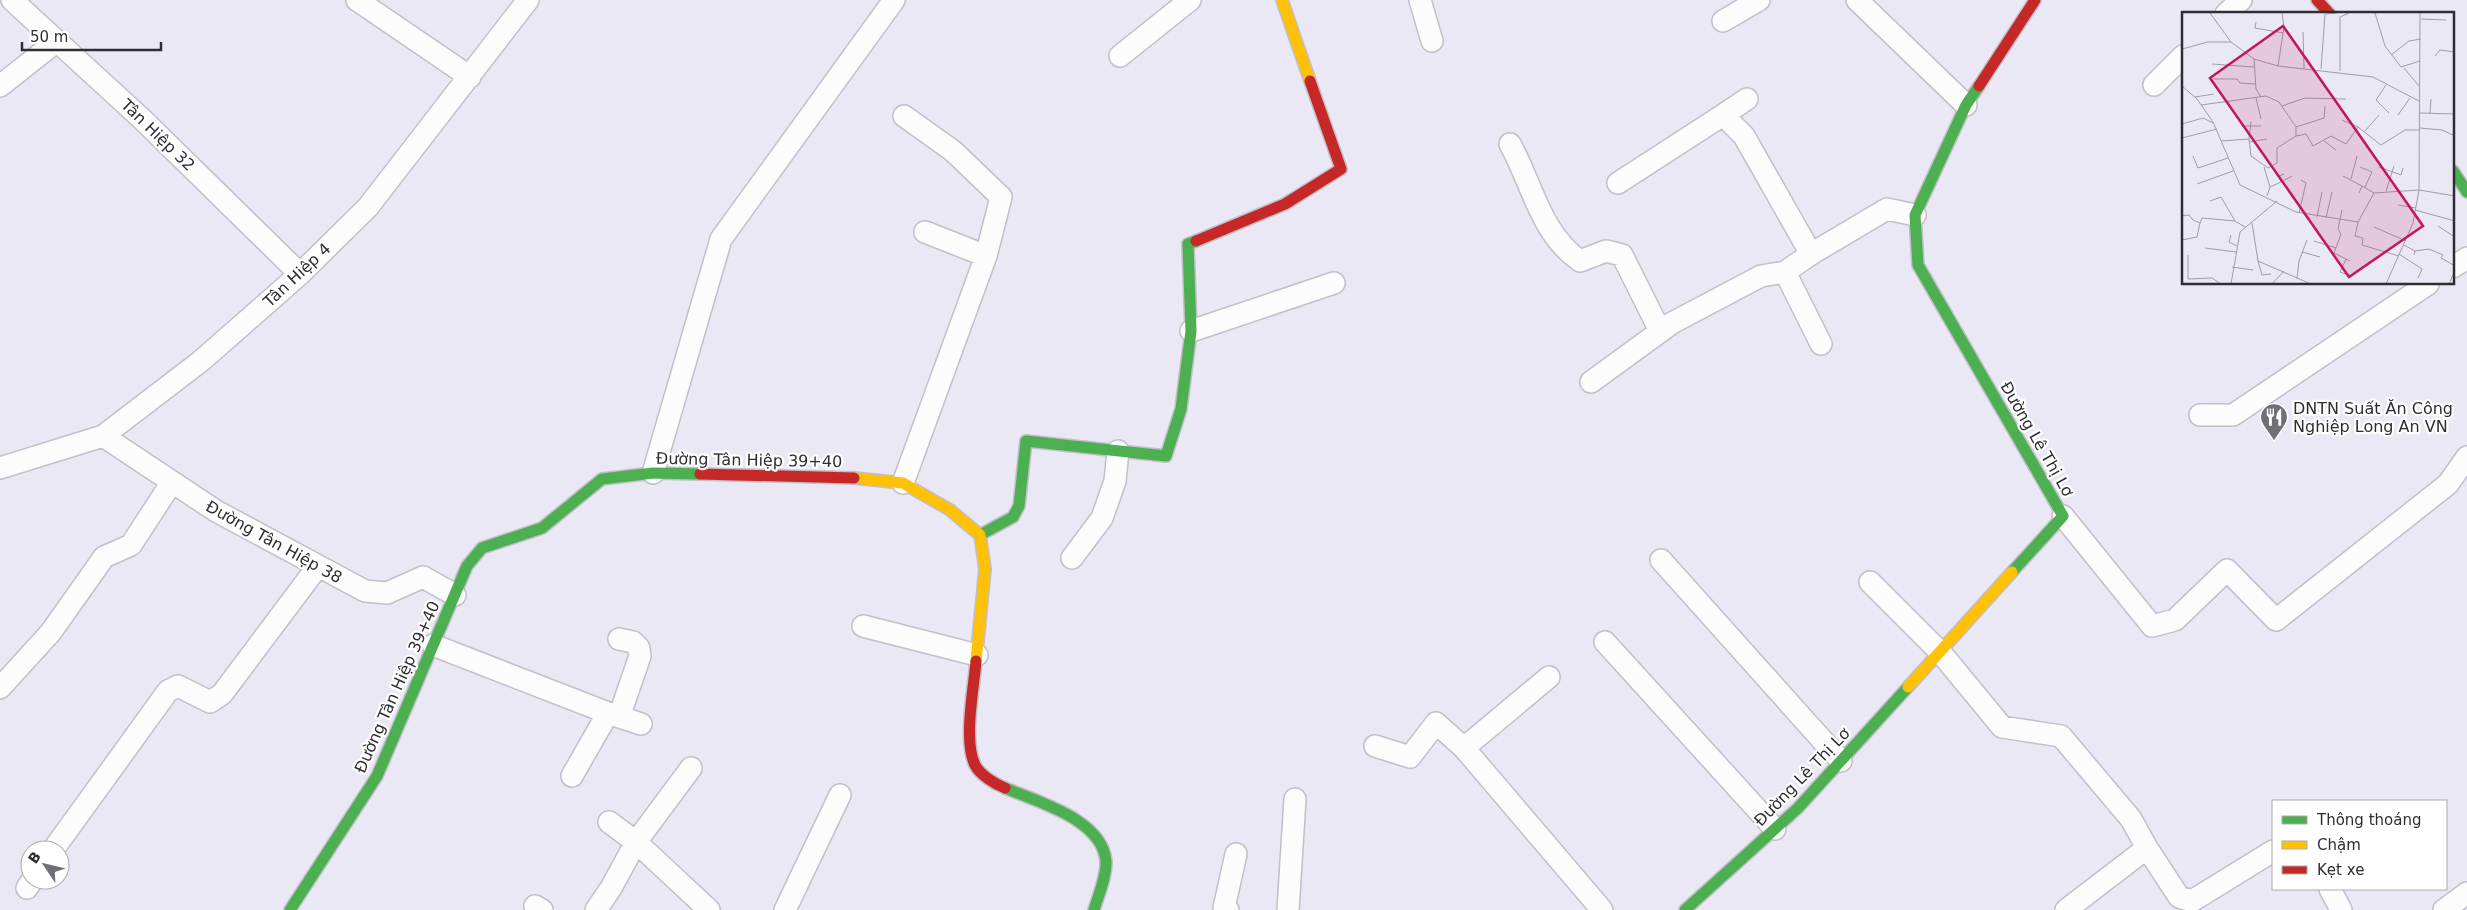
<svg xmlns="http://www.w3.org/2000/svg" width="2467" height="910" font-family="'DejaVu Sans',sans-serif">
<rect width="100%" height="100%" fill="#eae8f4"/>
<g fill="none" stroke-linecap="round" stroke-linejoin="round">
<g stroke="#c1bfc8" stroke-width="24">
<path id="street" d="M12 0 142 119 300 274
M357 0 470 77
M1420 0 1432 41
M1857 0 1966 105
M2226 14 2241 0
M1723 21 1759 0
M1120 56 1190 0
M2154 85 2183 56
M0 86 57 41
M1723 115 1747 99
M1510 144C1532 183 1540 233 1580 261L1606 251 1622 255 1660 331
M1618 183 1723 115 1744 136 1811 254
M925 232 986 256
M2453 267 2467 258
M1191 331 1334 283
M1821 344 1785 272 1811 254 1887 209 1915 215
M1591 382 1672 323 1761 276 1785 272
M2200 415H2233L2428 284
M103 436 216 511 365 591 387 593 423 577 455 595
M0 468 103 436 201 361 300 274 368 207 528 0
M653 473 721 239 894 0
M903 483 986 256 1001 197 953 151 904 116
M2063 516 2152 626 2175 620 2227 570 2276 620 2448 484 2467 457
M1072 558 1102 518 1115 481 1118 451
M1661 560 1841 761
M1870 582 1941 653 2002 727 2061 736 2131 819 2147 848 2179 897 2192 901 2273 851
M863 626 977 655
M1605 642 1775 829
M433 645 608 713 641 724
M0 688 51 632 104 557 131 545 172 482
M619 717 640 656 639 648 633 642 619 639
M1375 746 1410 757 1436 723 1464 748 1602 910
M1464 748 1549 677
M572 776 608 713
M609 822 636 842 709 910
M53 850 168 691 178 686 210 702 222 694 318 566
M27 888 32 880
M2330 889 2341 910
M535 906 542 910
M596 910 611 888 636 842 691 768
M785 910 840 795
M1228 910 1224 908 1236 854
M1288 910 1295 799
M2066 910 2147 848
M2444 910 2467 893"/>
</g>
<g stroke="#c1bfc8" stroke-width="14">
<path id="fast" d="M1979 86 1966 105 1915 215 1918 265 2063 516 2012 572
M2453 171 2467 192
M980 535 1013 517 1019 506 1026 441 1166 456 1181 409 1191 331 1188 244 1196 241
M1005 788C1038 802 1102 819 1106 861 1107 876 1098 896 1094 910
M290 910 377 776 467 566 482 548 542 528 602 479 653 473 700 474
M1685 910 1798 808 1908 687"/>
</g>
<g stroke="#c1bfc8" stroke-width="14">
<path id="slow" d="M1282 0 1310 81
M854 478 903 483 950 510 980 535 985 569 976 661
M1908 687 2012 572"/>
</g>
<g stroke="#c1bfc8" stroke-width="14">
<path id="jam" d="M2317 0 2330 14
M1979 86 2035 0
M1196 241 1285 204 1341 169 1310 81
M700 474 854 478
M976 661C974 687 963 741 975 765 980 775 995 784 1005 788"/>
</g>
<use href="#street" stroke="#fcfcfd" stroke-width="21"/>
<use href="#fast" stroke="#4caf50" stroke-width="11"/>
<use href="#slow" stroke="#ffc107" stroke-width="11"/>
<use href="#jam" stroke="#c62828" stroke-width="11"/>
</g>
<defs>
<g id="restaurant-pin" transform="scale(1.4375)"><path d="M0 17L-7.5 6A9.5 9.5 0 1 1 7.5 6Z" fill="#706e77" stroke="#fff"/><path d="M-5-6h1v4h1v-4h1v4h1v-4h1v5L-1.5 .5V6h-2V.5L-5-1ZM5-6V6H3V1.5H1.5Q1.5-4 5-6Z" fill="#fff"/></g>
</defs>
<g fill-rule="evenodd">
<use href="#restaurant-pin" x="2274" y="417"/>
</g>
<g text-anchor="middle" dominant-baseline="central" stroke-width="4.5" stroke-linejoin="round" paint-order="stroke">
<g font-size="16" fill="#2e2d34" stroke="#fff">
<text transform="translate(158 135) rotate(44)">Tân Hiệp 32</text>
<text transform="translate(297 275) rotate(-43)">Tân Hiệp 4</text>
<text transform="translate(2037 439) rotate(60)">Đường Lê Thị Lơ</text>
<text transform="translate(749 460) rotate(1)">Đường Tân Hiệp 39+40</text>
<text transform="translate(274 542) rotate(29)">Đường Tân Hiệp 38</text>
<text transform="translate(397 687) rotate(-66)">Đường Tân Hiệp 39+40</text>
<text transform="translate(1802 777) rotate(-46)">Đường Lê Thị Lơ</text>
</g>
<g font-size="16" fill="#2e2d34" stroke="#fff" text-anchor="start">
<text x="2293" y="408">DNTN Suất Ăn Công<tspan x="2293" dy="18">Nghiệp Long An VN</tspan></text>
</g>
</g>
<g transform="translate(2182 12)">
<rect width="272" height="272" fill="#eae8f4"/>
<path fill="none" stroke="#9f9da7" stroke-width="1" d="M28 1 49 30M193 1 203 34 219 55 238 49M239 7 264 8M74 10 73 16 101 21M121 20 122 57M0 37 26 30H49L72 47 96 54 191 65 237 89M209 43 227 29 239 27M253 44 258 38 273 40M72 47 74 77 79 85M30 52 72 55M96 54 102 15 100 1M222 56 237 74M139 57 143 2 155 1M158 59V5L167 1M31 67H55L58 71 74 72M204 73 194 88 207 101M0 74 15 87 31 110 58 173 114 200 176 210 192 181 237 178 273 184M13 85 32 82M74 86 79 107M19 93 84 84 97 90 114 115V124L95 136V151L86 156 69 144 67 127 39 129M100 94 123 86 164 87M238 101 273 102M248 102 249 87M216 103 228 86M160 108 176 115 199 133 223 118H238M59 109 60 114H79M0 112 21 106 31 111M114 115 142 106 143 94M238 116 260 118 273 124M183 119 197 103M114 124 124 122 131 134 149 124 164 132 176 115M0 126 35 117M67 127 69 110M142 129 154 138M68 130 85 127M11 144 16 156 46 146M82 155 88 175M178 155 190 160 183 175M197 155 219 163 221 156M102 162 97 164 99 170 110 164M161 164 180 174M169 167 175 144M15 172 51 159M204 179 212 154M177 181 180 174 192 181M85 184 88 175 99 170M28 189 39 185 53 209M216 193 234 196M160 198 156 217 159 222 152 241 168 249M233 198 273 209M117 201 124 171 119 168M0 204 7 203 11 208 18 211 20 206 53 209 63 215M135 205 140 180M144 206 150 180M176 210 173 224 181 226 180 233 217 244M70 211 76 249 129 272M256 214 273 225M192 215 224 229M49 223 47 230 55 234M0 228 15 225 18 211M132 229 154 236M222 233 233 239 232 243M23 236 54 240M233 239 247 237 261 243 259 246 273 254M120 240 138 245M217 242 240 257 236 266M6 243V267L30 266 39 272M164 247 158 260 170 264M76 249 80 263 89 262M50 255 71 258M115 267 117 249 125 228M49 272 58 220 95 189M90 272 102 259M204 272 231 211 237 178 238 1M267 272 273 258"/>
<path fill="#c2185b" fill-opacity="0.15" stroke="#c2185b" stroke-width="2.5" d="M101 14 241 214 167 265 28 66Z"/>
<rect width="272" height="272" fill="none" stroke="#2e2d34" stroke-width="2.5"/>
</g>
<rect x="2272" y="800" width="175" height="90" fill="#ffffff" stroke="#ababae"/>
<rect x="2282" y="816" width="25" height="8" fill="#4caf50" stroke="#ababae"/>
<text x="2317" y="825" font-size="15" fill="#2e2d34">Thông thoáng</text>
<rect x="2282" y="841" width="25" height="8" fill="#ffc107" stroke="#ababae"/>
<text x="2317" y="850" font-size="15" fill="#2e2d34">Chậm</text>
<rect x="2282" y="866" width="25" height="8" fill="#c62828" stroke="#ababae"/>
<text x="2317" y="875" font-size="15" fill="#2e2d34">Kẹt xe</text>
<g transform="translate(45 865) rotate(305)"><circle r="24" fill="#ffffff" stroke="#ababae"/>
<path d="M0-4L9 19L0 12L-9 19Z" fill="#706e77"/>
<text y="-8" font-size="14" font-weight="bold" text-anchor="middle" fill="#2e2d34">B</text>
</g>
<path d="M22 42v8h139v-8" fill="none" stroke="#2e2d34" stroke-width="2.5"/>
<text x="30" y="42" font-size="15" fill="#2e2d34" stroke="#ffffff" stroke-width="4" paint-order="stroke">50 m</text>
</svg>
